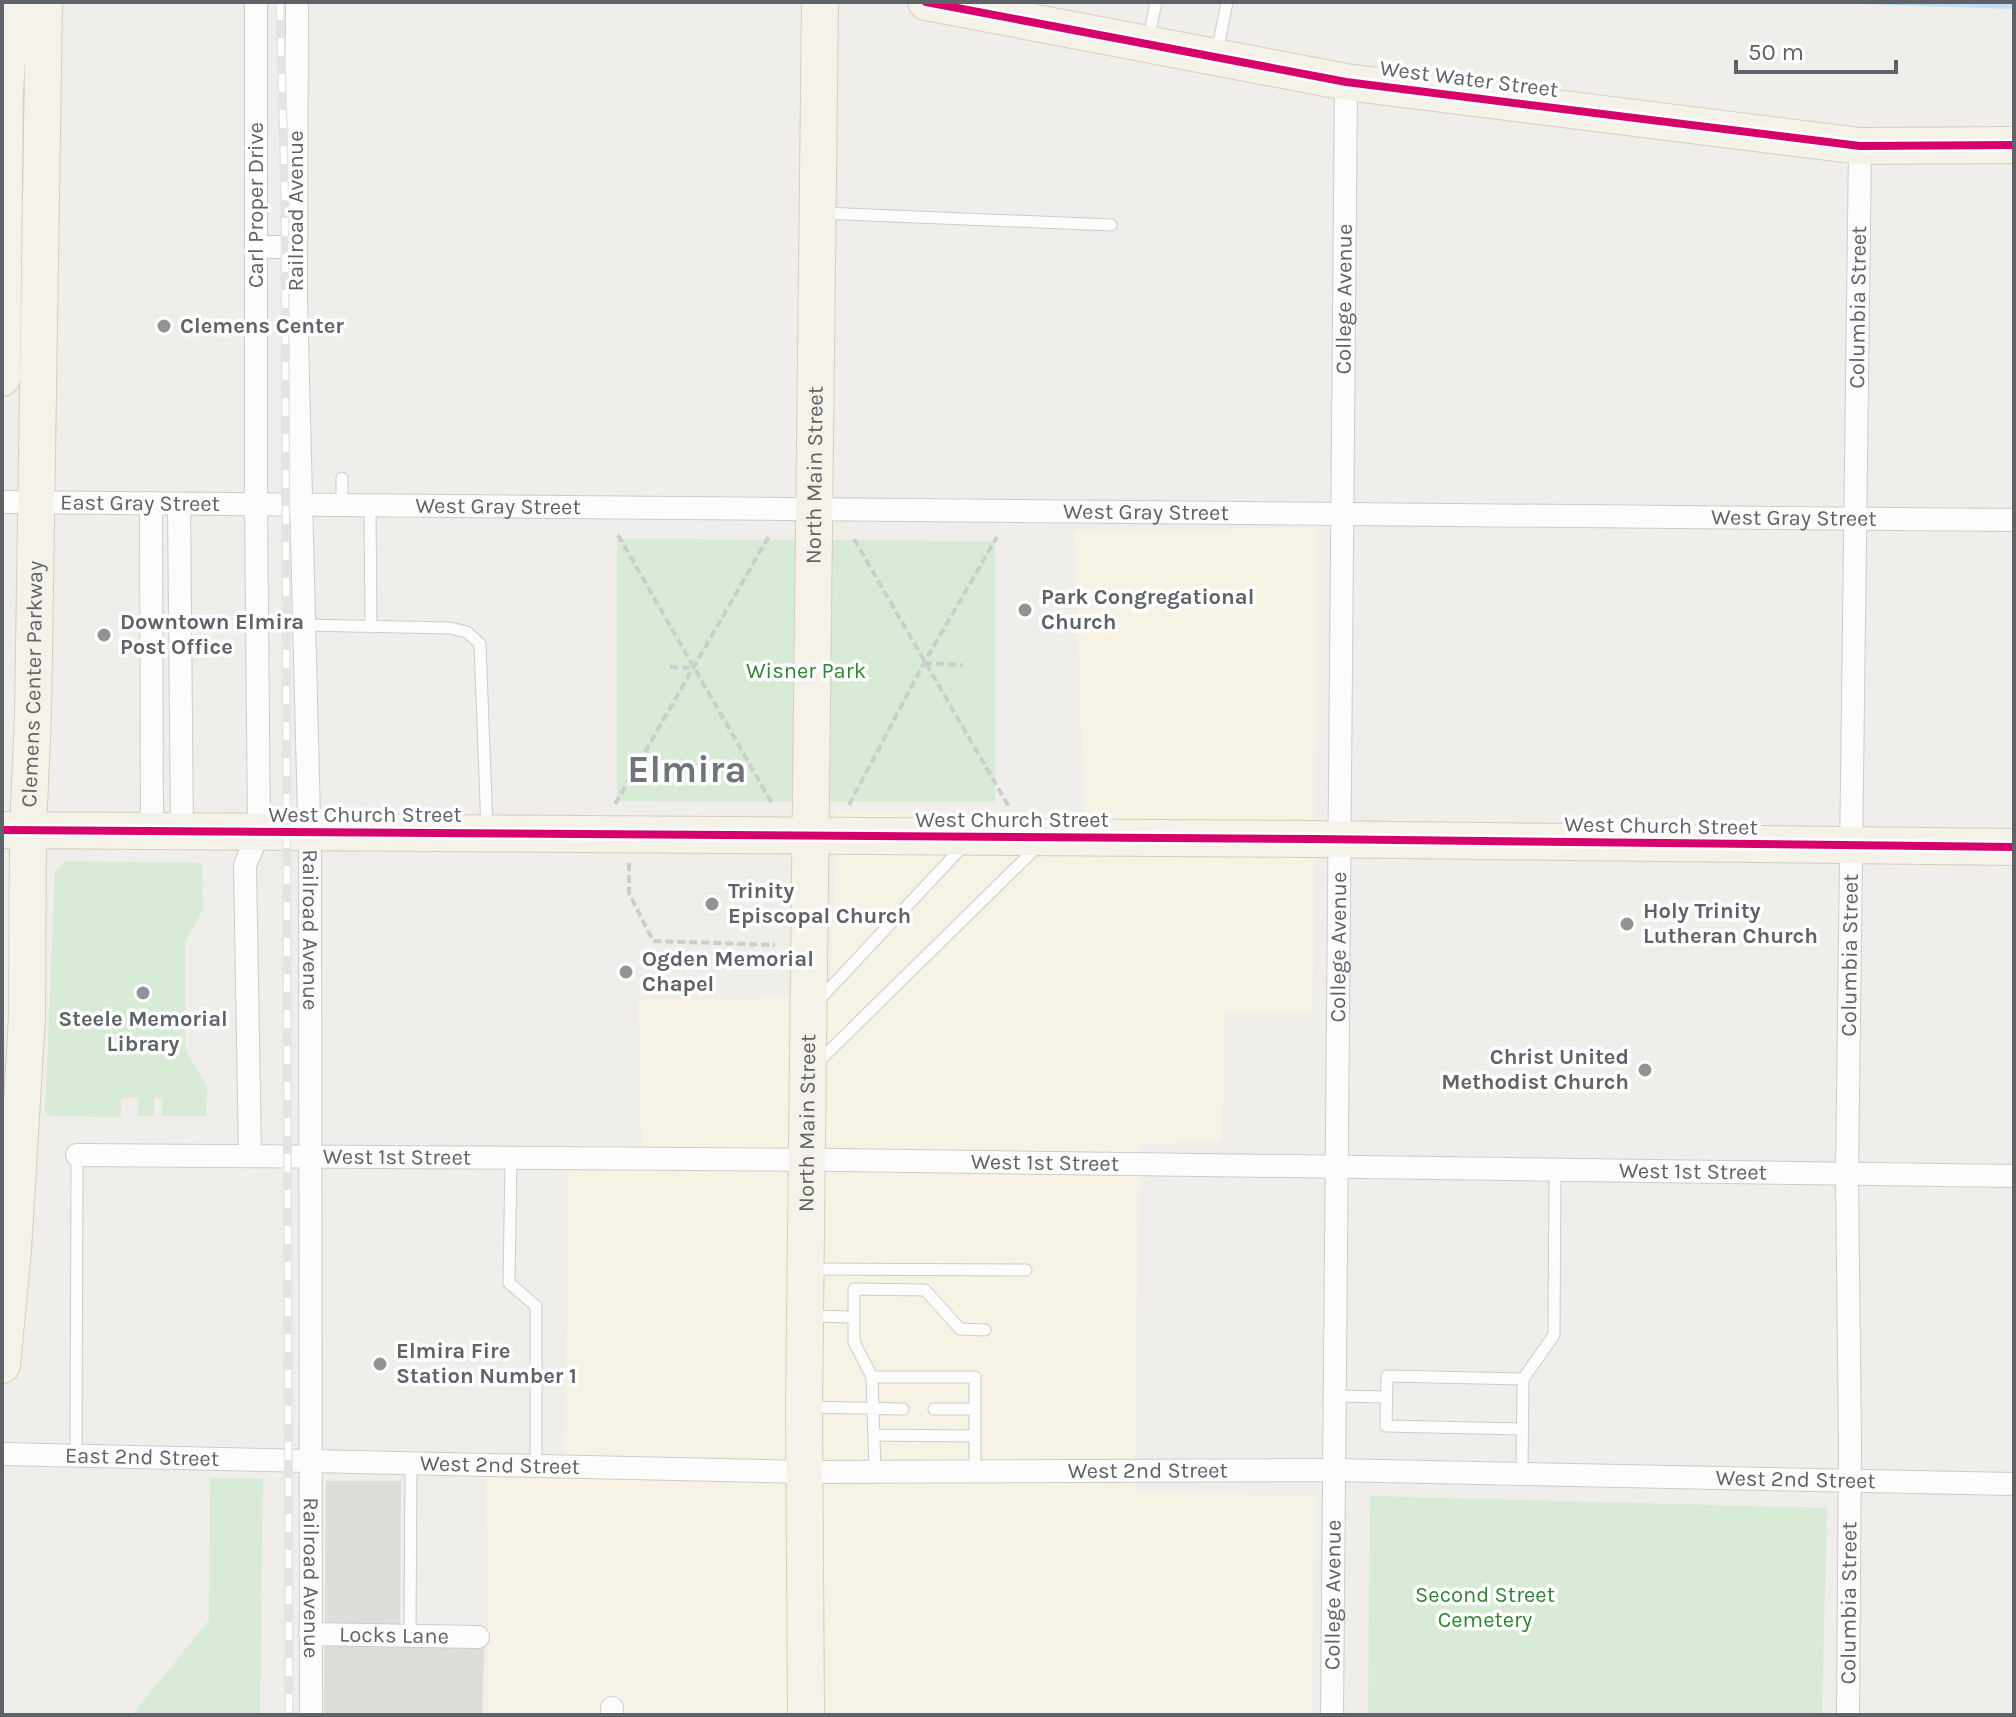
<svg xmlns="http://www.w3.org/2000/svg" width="2016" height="1717" font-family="Karla,sans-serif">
<rect width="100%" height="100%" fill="#efeeea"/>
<path fill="#f7f3e4" d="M1317 529 1313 1014 1224 1013 1222 1142 1140 1143 1134 1491 1317 1497 1311 1715H489L486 1476 564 1479 570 1145 642 1147 638 1001 830 997 837 811 1085 818 1074 530Z"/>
<path fill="#dfddda" d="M326 1481H401L400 1627H485L482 1715H324Z"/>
<path fill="#d8ebd6" d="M617 539 995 541V802L617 801Z
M65 861 202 863 203 910 185 942V1049L207 1087 206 1116H162V1098H154V1116H138V1098H121V1117L52 1116 45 1113 55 872Z
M210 1478 263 1479 260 1715H132L209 1620Z
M1370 1496 1827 1508 1822 1715H1368Z"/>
<path fill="#bfe0f9" d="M1792 2H2014V9L1795 2Z"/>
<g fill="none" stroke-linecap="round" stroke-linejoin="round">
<g stroke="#cbcccc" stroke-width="13">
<path id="service" d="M1148 41 1156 2
M1217 53 1227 2
M822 213 1111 225
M342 505V478
M370 506 371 627
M303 625 450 628 467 632 480 644 487 830
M818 1001 965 844
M815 1065 1037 847
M511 1158 509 1283 536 1306V1466
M811 1269 1026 1270
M811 1316 853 1317
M872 1377 854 1342V1289L925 1290 960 1329 985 1330
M1335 1396 1386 1397
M808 1407 903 1409
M934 1409H974
M1522 1429 1386 1426 1387 1376 1523 1379
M874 1435 974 1436
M76 1456 77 1155
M875 1471 872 1377H975V1471
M1522 1474 1523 1379 1554 1335 1555 1171
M410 1636 411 1463"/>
</g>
<g stroke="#cbcccc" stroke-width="24">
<g id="minor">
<path id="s1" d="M297 2 296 298 310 859 311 1715"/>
<path d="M256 247H296"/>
<path id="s2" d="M2 502 2014 520"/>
<path d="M151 503 152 831"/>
<path d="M179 504 182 832"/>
<path id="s3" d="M77 1155 839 1160 2014 1176"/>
<path d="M250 1156 245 865 259 832 256 505V2"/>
<path id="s4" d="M2 1454 805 1472 1334 1470 2014 1484"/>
<path id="s5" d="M310 1634 478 1637"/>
<path d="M612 1715V1708"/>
<path id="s6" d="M1332 1715 1346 82"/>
<path id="s7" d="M1848 1715 1850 1445 1847 1175 1860 146"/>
</g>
</g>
<g stroke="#d7ceb8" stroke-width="38">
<g id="primary">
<path d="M926 2 1346 82 1860 146 2014 145"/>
<path d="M2 378 5 91 11 2"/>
<path d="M2 830 1313 839 2014 847"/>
<path id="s8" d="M2 1365 13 1250 27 1017 28 830 33 714 44 2"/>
<path id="s9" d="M806 1715 804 1407 820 2"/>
</g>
</g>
<path stroke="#cacfcc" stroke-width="4" stroke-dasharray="8 4" stroke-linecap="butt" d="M618 535 773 805
M854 539 1009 807
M924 663 962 665
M670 667 694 668
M615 804 769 536
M849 805 924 663 997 537
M629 863V893L653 941 775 945"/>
<use href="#service" stroke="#fdfcfc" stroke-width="11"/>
<use href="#minor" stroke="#fdfcfc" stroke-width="22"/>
<use href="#primary" stroke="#f4f2e9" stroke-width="36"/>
<g stroke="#e4e4e4" stroke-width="9">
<path id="rail" d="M280 2 285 207 289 1715"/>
</g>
<use href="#rail" stroke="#fff" stroke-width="6" stroke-dasharray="18" stroke-linecap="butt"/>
<g stroke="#fff" stroke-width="13">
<path id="cycleway" d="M926 2 1346 82 1860 146 2014 145
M2 830 1313 839 2014 847"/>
</g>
<use href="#cycleway" stroke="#d6006c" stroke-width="8"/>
</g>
<g fill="#919496" stroke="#fff" stroke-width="3">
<circle cx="164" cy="326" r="8"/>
<circle cx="1025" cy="610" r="8"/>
<circle cx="104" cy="635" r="8"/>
<circle cx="712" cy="904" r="8"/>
<circle cx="1627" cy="924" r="8"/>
<circle cx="626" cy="972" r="8"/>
<circle cx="143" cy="993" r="8"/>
<circle cx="1645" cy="1070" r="8"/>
<circle cx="380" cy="1364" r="8"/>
</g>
<g text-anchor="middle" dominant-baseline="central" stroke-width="7" stroke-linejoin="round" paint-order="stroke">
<g font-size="22" fill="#5f6368" stroke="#fff">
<text transform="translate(1469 79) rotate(7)">West Water Street</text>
<text transform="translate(256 205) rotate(-90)">Carl Proper Drive</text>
<text transform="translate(296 211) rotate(-90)">Railroad Avenue</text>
<text stroke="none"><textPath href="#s6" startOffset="1416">College Avenue</textPath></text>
<text stroke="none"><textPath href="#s7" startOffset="1408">Columbia Street</textPath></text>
<text stroke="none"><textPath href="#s9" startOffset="1240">North Main Street</textPath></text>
<text stroke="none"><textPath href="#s2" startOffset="138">East Gray Street</textPath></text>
<text stroke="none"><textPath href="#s2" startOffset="496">West Gray Street</textPath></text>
<text stroke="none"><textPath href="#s2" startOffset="1144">West Gray Street</textPath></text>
<text stroke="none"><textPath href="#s2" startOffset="1792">West Gray Street</textPath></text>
<text stroke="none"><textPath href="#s8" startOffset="682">Clemens Center Parkway</textPath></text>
<text x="365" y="815">West Church Street</text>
<text x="1012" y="820">West Church Street</text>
<text transform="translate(1661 826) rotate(1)">West Church Street</text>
<text stroke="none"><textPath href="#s1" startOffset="928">Railroad Avenue</textPath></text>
<text stroke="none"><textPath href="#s6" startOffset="768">College Avenue</textPath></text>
<text stroke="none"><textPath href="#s7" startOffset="760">Columbia Street</textPath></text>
<text stroke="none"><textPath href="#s9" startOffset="592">North Main Street</textPath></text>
<text stroke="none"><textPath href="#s3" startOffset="320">West 1st Street</textPath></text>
<text stroke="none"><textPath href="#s3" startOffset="968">West 1st Street</textPath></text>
<text stroke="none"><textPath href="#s3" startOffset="1616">West 1st Street</textPath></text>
<text stroke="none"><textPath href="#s4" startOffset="140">East 2nd Street</textPath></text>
<text stroke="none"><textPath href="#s4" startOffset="498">West 2nd Street</textPath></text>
<text stroke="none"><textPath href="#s4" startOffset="1146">West 2nd Street</textPath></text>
<text stroke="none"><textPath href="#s4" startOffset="1794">West 2nd Street</textPath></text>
<text stroke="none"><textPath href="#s1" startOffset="1576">Railroad Avenue</textPath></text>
<text stroke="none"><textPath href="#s6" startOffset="120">College Avenue</textPath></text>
<text stroke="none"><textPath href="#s7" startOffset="112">Columbia Street</textPath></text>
<text stroke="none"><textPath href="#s5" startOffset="84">Locks Lane</textPath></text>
</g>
<g font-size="22" font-weight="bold" fill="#5f6368" stroke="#fff" text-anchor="start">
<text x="180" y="326">Clemens Center</text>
<text x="1041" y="597">Park Congregational<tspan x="1041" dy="25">Church</tspan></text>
<text x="120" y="622">Downtown Elmira<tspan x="120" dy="25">Post Office</tspan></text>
<text x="728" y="891">Trinity<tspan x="728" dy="25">Episcopal Church</tspan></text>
<text x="1643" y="911">Holy Trinity<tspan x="1643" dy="25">Lutheran Church</tspan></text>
<text x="642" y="959">Ogden Memorial<tspan x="642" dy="25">Chapel</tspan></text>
<text x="143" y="1019" text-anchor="middle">Steele Memorial<tspan x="143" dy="25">Library</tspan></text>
<text x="1629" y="1057" text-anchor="end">Christ United<tspan x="1629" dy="25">Methodist Church</tspan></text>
<text x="396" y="1351">Elmira Fire<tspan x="396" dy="25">Station Number 1</tspan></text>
</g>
<g font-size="22" fill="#348238" stroke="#fff">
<text x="806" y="671">Wisner Park</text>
<text x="1485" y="1595">Second Street<tspan x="1485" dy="25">Cemetery</tspan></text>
</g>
<g font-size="38" font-weight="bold" fill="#70757a" stroke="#fff">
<text x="687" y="769">Elmira</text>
</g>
</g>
<rect width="2016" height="1717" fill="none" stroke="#5f6368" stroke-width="8"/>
<path d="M1736 60v12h160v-12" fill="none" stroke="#5f6368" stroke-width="4"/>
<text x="1748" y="60" font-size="24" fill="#5f6368" stroke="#ffffff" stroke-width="6" paint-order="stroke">50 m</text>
</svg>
